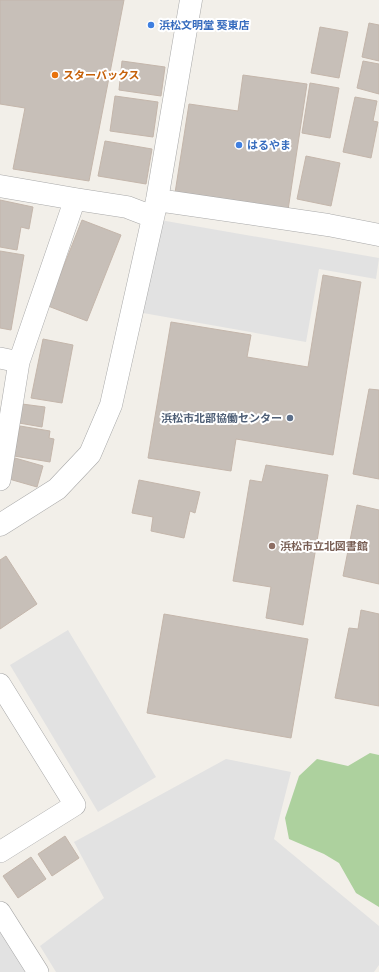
<svg xmlns="http://www.w3.org/2000/svg" width="379" height="972" font-family="'IBM Plex Sans','Noto Sans JP',sans-serif">
<rect width="100%" height="100%" fill="#f2efe9"/>
<path fill="#add19e" d="M370 753 379 755V907L356 893 339 863 324 854 289 839 285 818 299 776 317 759 348 766Z"/>
<path fill="#e2e2e2" d="M160 220 379 258 376 279 319 269 306 342 143 313Z
M68 630 156 777 98 812 10 665Z
M226 759 291 772 274 839 379 926V965L374 972H56L40 946 104 898 74 842Z
M0 930 26 972H0Z"/>
<path fill="#c7bfb8" stroke="#c4b6ab" d="M0 0H124L89 181 13 169 25 108 0 104Z
M369 23 379 25V61L362 57Z
M320 27 348 32 339 78 311 73Z
M122 61 165 67 161 96 119 90Z
M363 61 379 64V94L357 88Z
M243 75 307 84 288 210 175 193 189 104 238 111Z
M310 83 339 88 330 138 302 133Z
M115 96 158 102 153 137 110 131Z
M355 97 377 101 373 121 378 122 371 158 343 152Z
M105 141 152 149 146 184 98 176Z
M306 156 340 163 331 206 297 199Z
M0 200 33 207 29 229 21 227 17 250 0 247Z
M82 220 121 235 87 321 48 306Z
M0 251 24 255 11 330 0 328Z
M323 275 361 282 333 455 236 439 231 471 148 458 171 322 251 335 247 357 308 367Z
M43 339 73 345 62 403 31 398Z
M369 389 379 390V479L353 474Z
M22 404 45 407 42 427 19 423Z
M20 426 50 431 49 438 54 439 50 462 14 456Z
M15 458 43 466 37 487 9 479Z
M266 465 328 475 303 625 266 618 271 587 233 581 250 480 262 482Z
M139 480 200 492 195 513 190 511 184 538 151 531 153 517 132 513Z
M357 505 379 510V584L343 576Z
M6 556 37 604 0 629V560Z
M361 610 379 614V706L335 698 349 628 358 629Z
M164 614 308 639 291 738 147 713Z
M65 836 79 858 52 876 38 854Z
M31 857 46 879 18 898 3 876Z"/>
<g fill="none" stroke-linecap="round" stroke-linejoin="round">
<g stroke="#a9a9a9" stroke-width="22">
<path id="minor" d="M0 358 19 362 0 480
M19 362 75 199
M0 684 75 805 0 852
M0 912 38 972"/>
</g>
<g stroke="#a9a9a9" stroke-width="23">
<path id="tertiary" d="M0 186 75 199 127 207 153 217
M157 200 328 225 379 235
M0 525 57 489 90 454 111 405 157 200 191 0"/>
</g>
<use href="#minor" stroke="#fff" stroke-width="21"/>
<use href="#tertiary" stroke="#fff" stroke-width="22"/>
</g>
<g fill="#3f7fe0" stroke="#fff" stroke-width="1.5">
<circle cx="151" cy="25" r="4"/>
<circle cx="239" cy="145" r="4"/>
</g>
<circle fill="#e8710a" stroke="#fff" stroke-width="1.5" cx="55" cy="75" r="4"/>
<circle fill="#5c6f8a" stroke="#fff" stroke-width="1.5" cx="290" cy="418" r="4"/>
<circle fill="#8d6e63" stroke="#fff" stroke-width="1.5" cx="272" cy="546" r="4"/>
<g text-anchor="middle" dominant-baseline="central" stroke-width="4" stroke-linejoin="round" paint-order="stroke">
<g font-size="11" font-weight="bold" fill="#366cbe" stroke="#fff" text-anchor="start">
<text x="159" y="25">浜松文明堂 葵東店</text>
<text x="247" y="145">はるやま</text>
</g>
<g font-size="11" font-weight="bold" fill="#c56008" stroke="#fff" text-anchor="start">
<text x="63" y="75">スターバックス</text>
</g>
<g font-size="11" font-weight="bold" fill="#4e5e75" stroke="#fff" text-anchor="end">
<text x="282" y="418">浜松市北部協働センター</text>
</g>
<g font-size="11" font-weight="bold" fill="#785e54" stroke="#fff" text-anchor="start">
<text x="280" y="546">浜松市立北図書館</text>
</g>
</g>
</svg>
